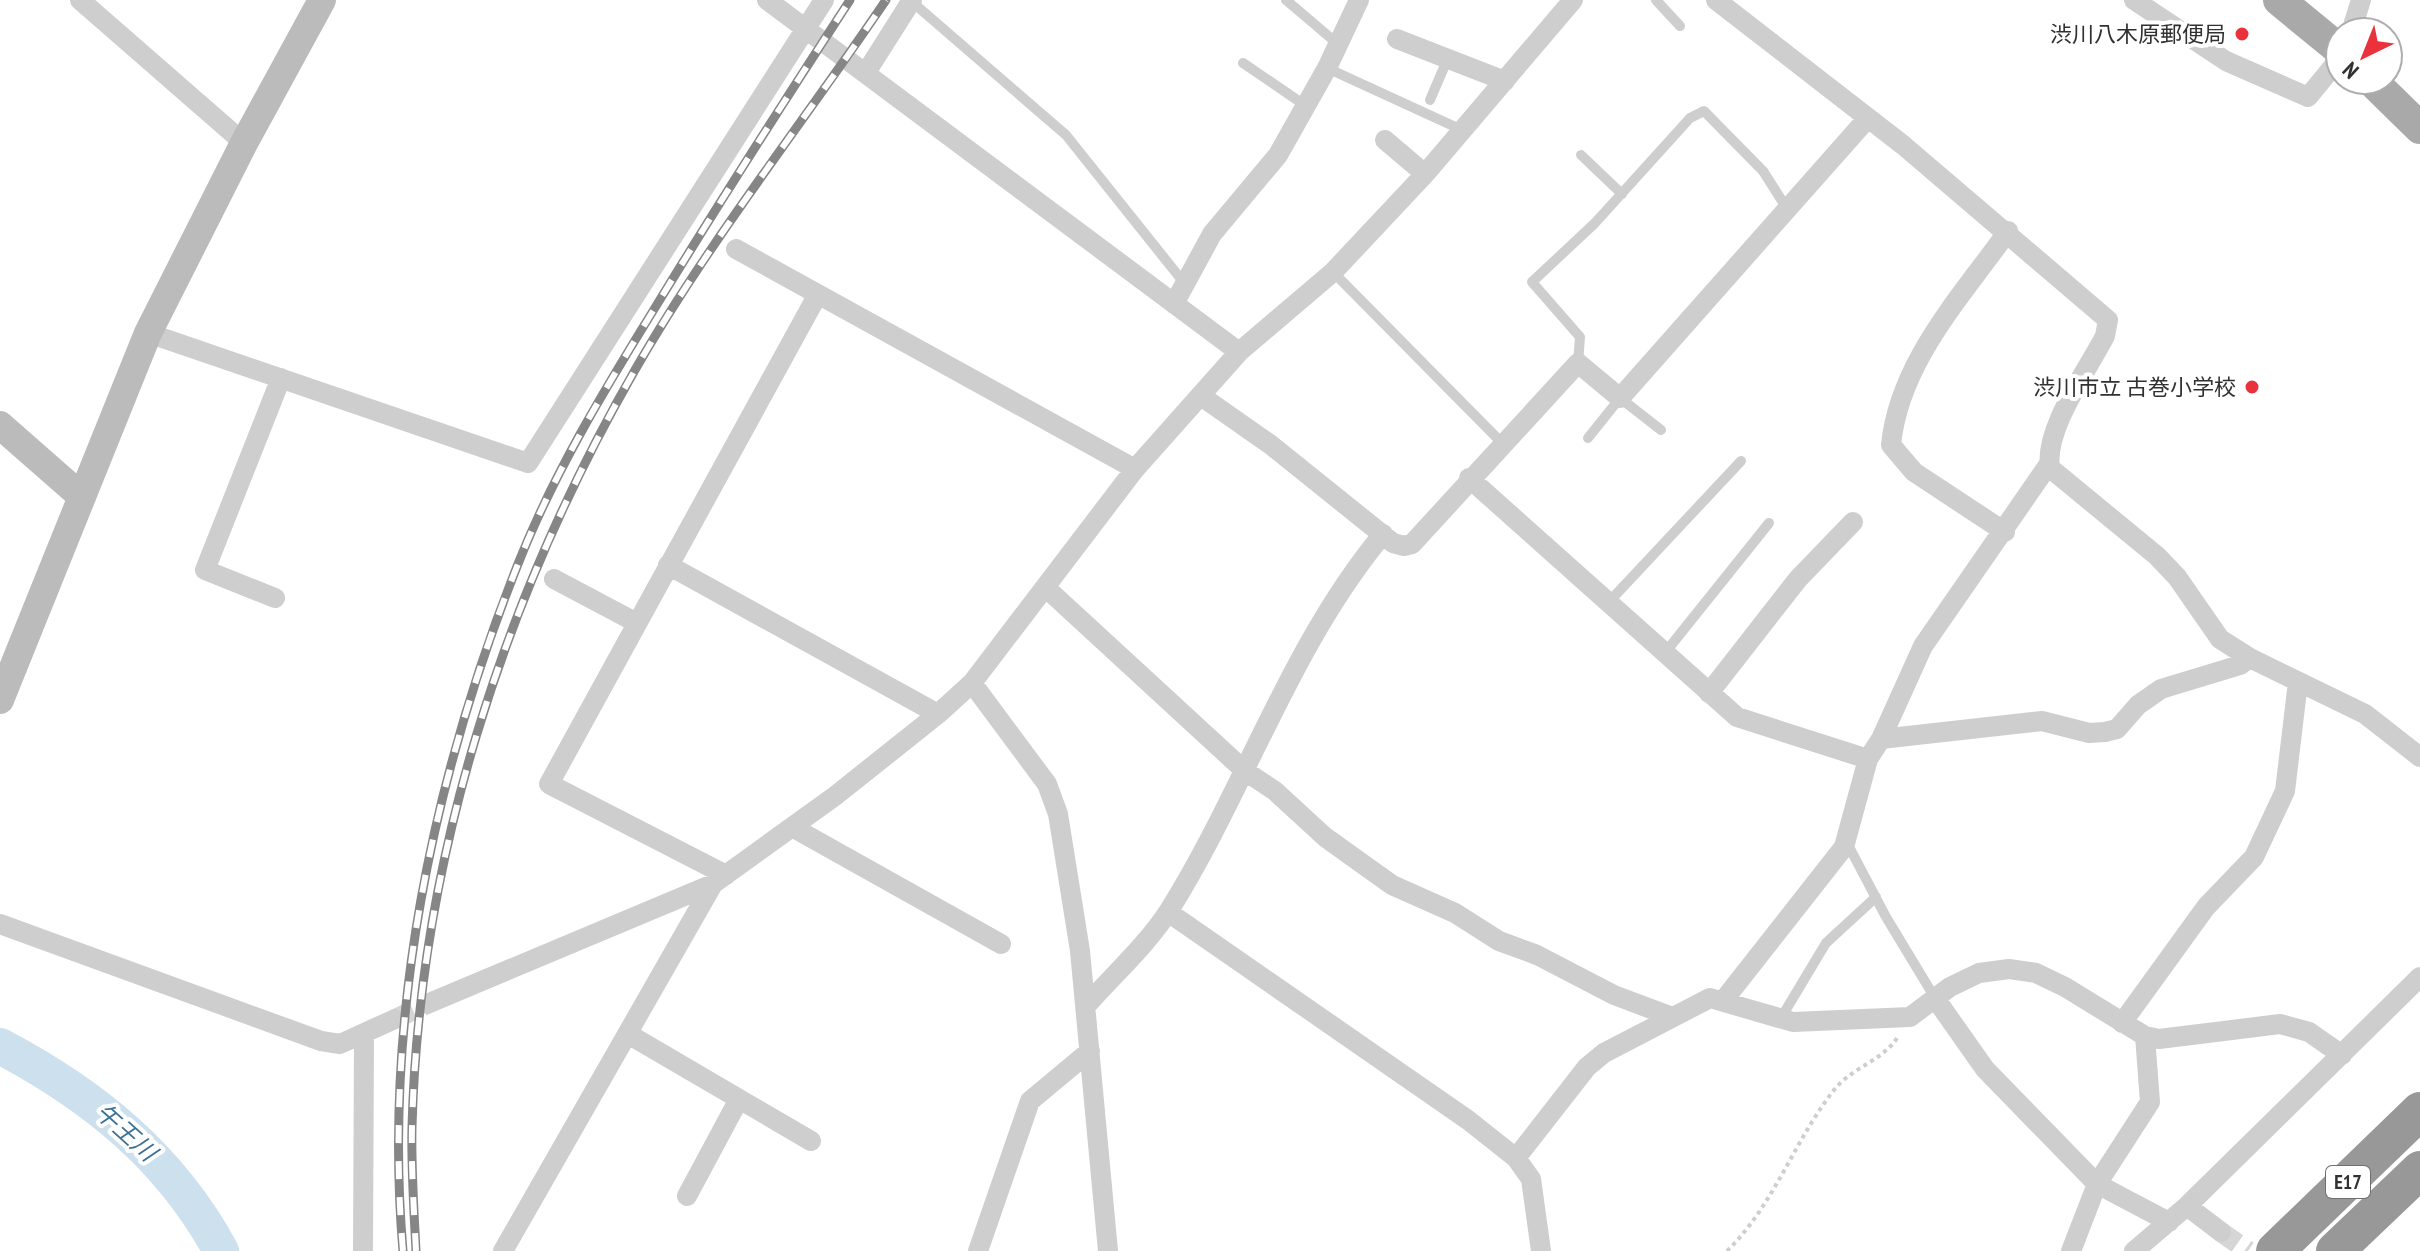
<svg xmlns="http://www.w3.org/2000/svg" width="2420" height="1251" font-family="'PT Sans Narrow','Noto Sans JP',sans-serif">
<rect width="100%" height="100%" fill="#fff"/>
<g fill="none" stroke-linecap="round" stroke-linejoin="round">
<path stroke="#cce0ee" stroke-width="36" d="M0 1046C93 1095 170 1157 221 1251"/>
<path stroke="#d6d6d6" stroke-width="20" stroke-dasharray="20 10" stroke-linecap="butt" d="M395 1019 427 1004
M2221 1232 2248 1251"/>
<path stroke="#cecece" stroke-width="4" stroke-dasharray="4 4" stroke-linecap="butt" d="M1727 1251C1774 1205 1794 1141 1834 1090 1853 1066 1884 1061 1899 1035"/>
<path stroke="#cecece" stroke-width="10" d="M1286 0 1339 45
M1656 0 1680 26
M911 1 1066 135 1185 284
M1243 63 1306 106
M1327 68 1462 130
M1430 100 1448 58
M1581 155 1622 194
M1333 272 1502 443
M1578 363 1580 337 1532 282 1595 223 1690 118 1704 111 1763 171 1786 207
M1588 438 1620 398 1661 430
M1607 604 1741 461
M1664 654 1769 523
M1846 841 1886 917 1935 998
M1781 1018 1826 943 1876 897"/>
<path stroke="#cecece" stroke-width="20" d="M80 0 244 143
M767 0 1239 352
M1716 0 1903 145 2108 320 2105 336C2087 371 2044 429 2050 468L2157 556 2177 577 2220 639 2250 658 2365 714 2420 757
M2134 0 2226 61 2308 97 2340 58
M2351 32 2361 0
M1397 39 1505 81
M867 71 912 0
M1385 140 1425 174
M736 249 1135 469
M1174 304 1212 234 1278 155 1327 68 1359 0
M148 333 528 463 824 0
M1201 396 1271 445 1393 543 1404 546 1412 544 1578 363 1620 398 1867 119
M1469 478 1737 717 1868 759 1881 739 1923 646 2049 464
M2005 532 1914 472 1891 445C1899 362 1962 296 2008 231
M668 565 938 714
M554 579 637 623
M1045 587 1245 771 1275 791 1325 837 1392 885 1455 913 1499 941 1537 955 1614 995 1670 1016
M275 598 205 570 281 378
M972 683 1047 784 1058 814 1080 951 1108 1251
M1709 693 1798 579 1853 522
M1881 739 2042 721 2089 733 2105 732 2117 729 2138 705 2161 689 2240 665 2250 658
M792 827 1001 944
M726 875 549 784 818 294
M1168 912 1468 1120 1516 1158 1531 1179 1541 1251
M0 924 321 1041 340 1044 395 1019
M1935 998 1985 1069 2097 1184 2169 1222
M1723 1001 1844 847 1868 759
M427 1004 713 884 835 796 938 714 972 683 1135 469 1239 352 1333 272 1425 174 1573 0
M1086 1006C1113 975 1148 944 1170 909 1246 787 1290 646 1383 534
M2122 1023 2206 907 2254 857 2285 791 2298 682
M628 1034 811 1141
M1516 1158 1587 1067 1604 1053 1710 998 1793 1022 1910 1017 1950 987 1979 973 2009 969 2036 973 2065 987 2145 1036 2159 1039 2280 1024 2309 1032 2342 1055
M687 1196 739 1099
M2187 1206 2221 1232
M363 1251 364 1035
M503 1251 713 884
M978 1251 1030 1101 1090 1051
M2071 1251 2097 1184 2150 1102 2145 1036
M2134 1251 2187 1206 2420 977"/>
<path stroke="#bbb" stroke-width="28" d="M0 425 82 497
M0 700 148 333 244 143 322 0"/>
<path stroke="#a9a9a9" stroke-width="32" d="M2279 0 2340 50
M2371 80 2420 128"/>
<path stroke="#989898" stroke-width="38" d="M2275 1251 2420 1111
M2335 1251 2420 1170"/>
<g stroke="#868686" stroke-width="9">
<path id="rail" d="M403 1251C383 1018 432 780 518 564 553 475 603 392 653 311 717 206 783 103 850 0
M416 1251C414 1210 411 1168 412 1127 419 860 503 600 635 370 709 241 803 123 886 0"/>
</g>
<use href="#rail" stroke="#fff" stroke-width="6" stroke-dasharray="18" stroke-linecap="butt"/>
</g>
<g fill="#e9323c" stroke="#fff" stroke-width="3">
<circle cx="2242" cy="34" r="8"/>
<circle cx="2252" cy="387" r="8"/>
</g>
<g text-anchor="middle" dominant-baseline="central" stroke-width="8" stroke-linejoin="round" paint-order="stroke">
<rect fill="#fff" stroke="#6f6f6f" stroke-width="2" x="2326" y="1166" width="44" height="32" rx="6"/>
<g font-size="20" font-weight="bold" fill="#313131">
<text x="2348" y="1182">E17</text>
</g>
<g font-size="22" fill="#313131" stroke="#fff" text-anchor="end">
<text x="2226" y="34">渋川八木原郵便局</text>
<text x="2236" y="387">渋川市立 古巻小学校</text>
</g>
<g font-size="24" font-style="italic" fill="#3c7196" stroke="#fff">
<text transform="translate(126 1132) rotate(42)">午王川</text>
</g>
</g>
<g transform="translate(2364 56) rotate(223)"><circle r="38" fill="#ffffff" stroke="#adadad" stroke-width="2"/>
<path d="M0-6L14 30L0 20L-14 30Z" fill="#e9323c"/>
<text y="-12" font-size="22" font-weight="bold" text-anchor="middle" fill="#313131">N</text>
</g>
</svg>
